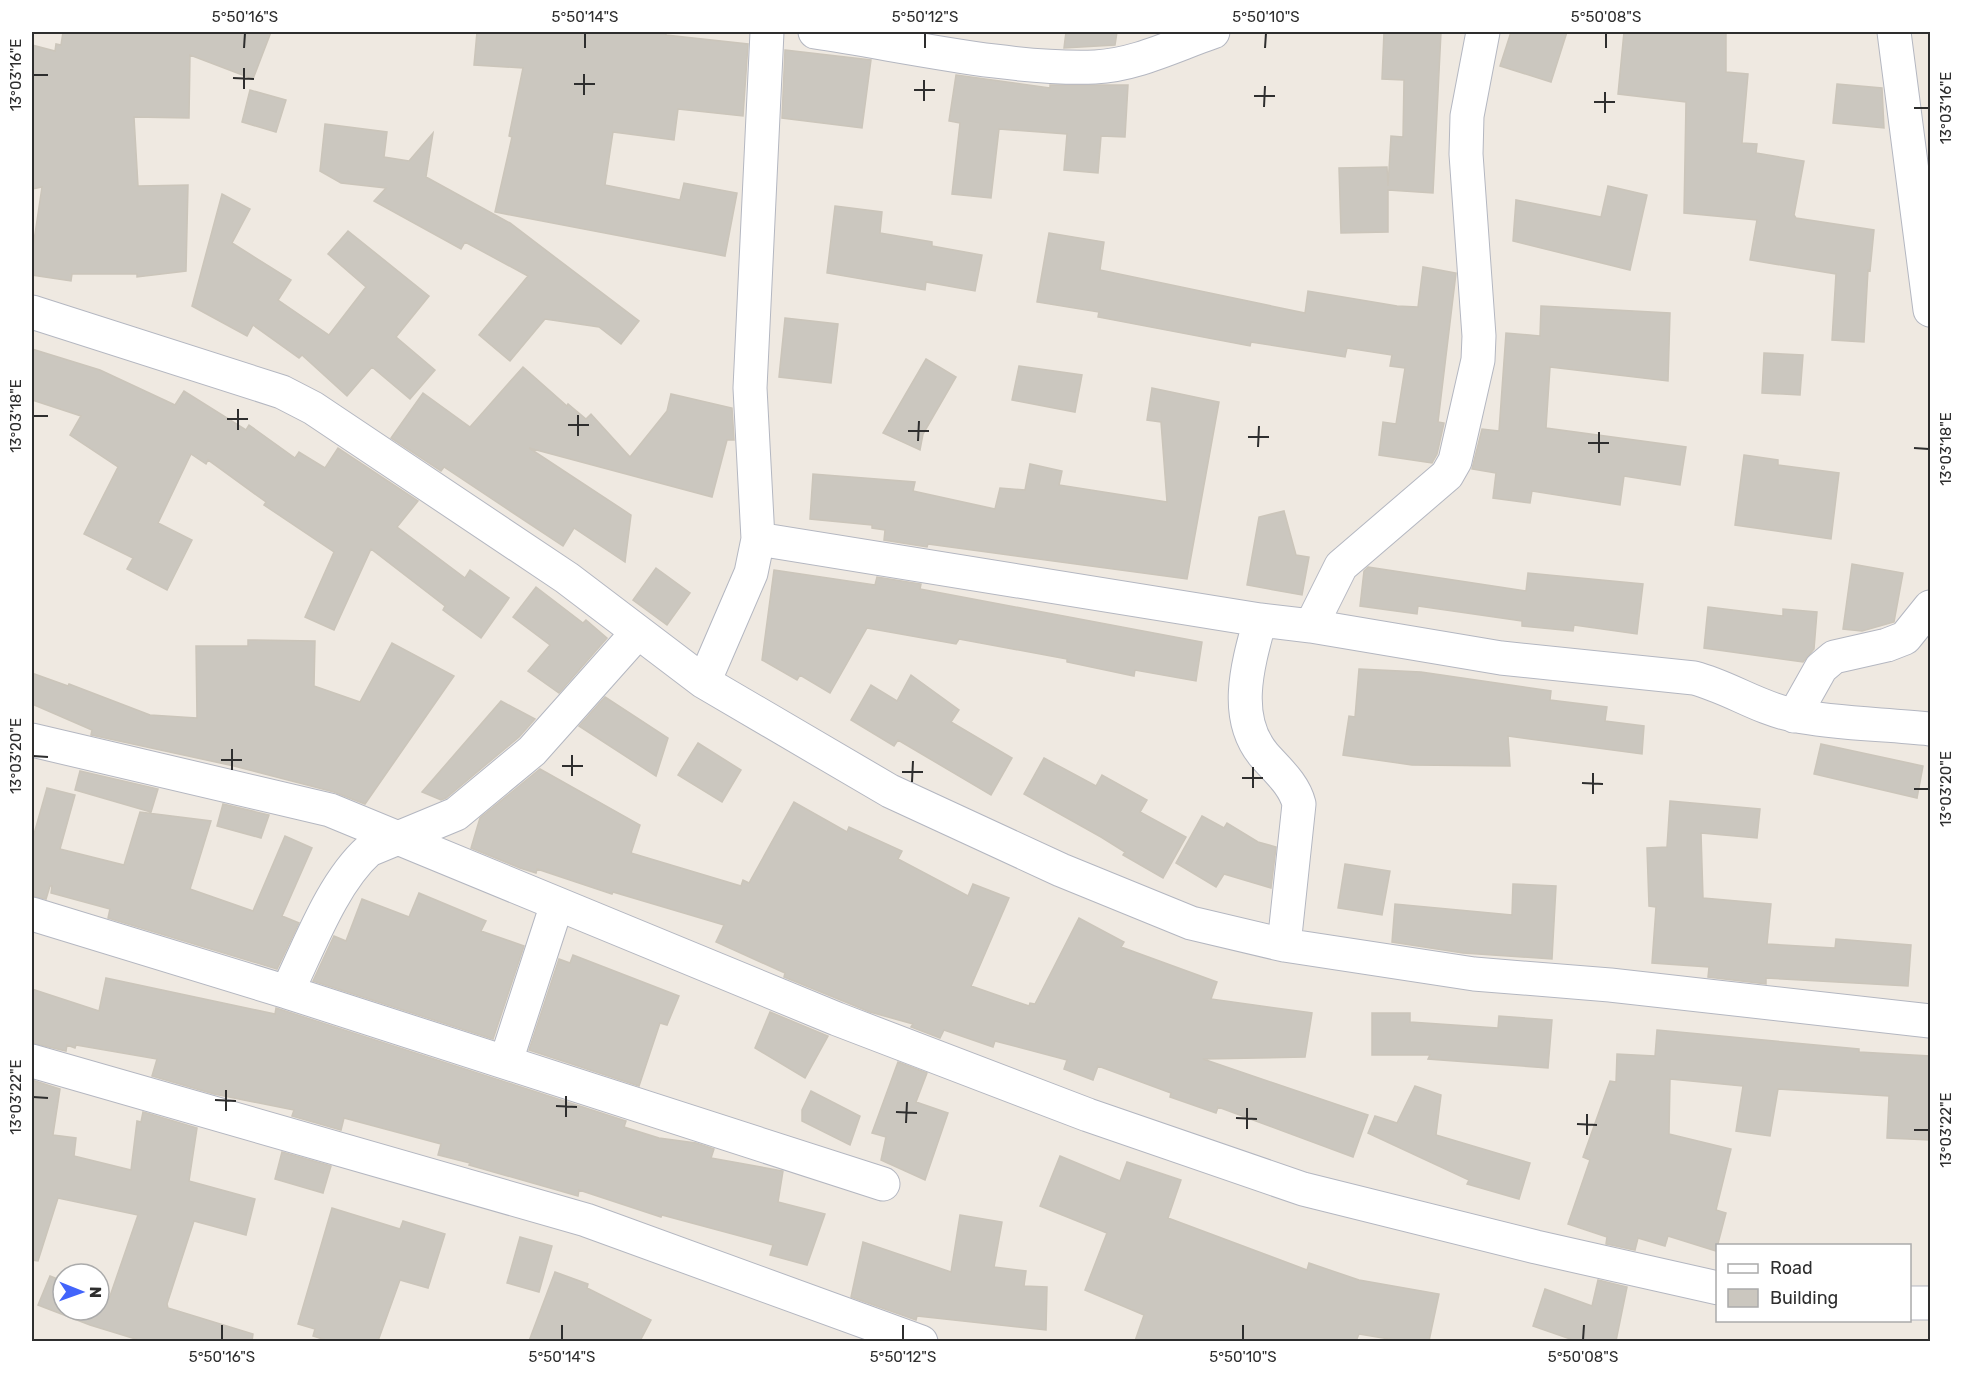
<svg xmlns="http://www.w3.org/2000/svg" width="1962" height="1373" font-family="Rubik,sans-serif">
<rect width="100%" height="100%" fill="#efe9e1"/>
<path fill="#cbc7bf" stroke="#cbc5ba" stroke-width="1.5" d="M63 32H271L253 79 190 55 189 118 134 117 138 186 188 185 186 271 137 277V274H72L71 281 32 275V254L42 187 32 189V45L55 51 56 44 61 45Z
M477 32H666V35L748 44 743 116 678 109 674 140 613 132 605 185 680 200 684 183 737 193 725 256 495 212 512 137 509 136 523 68 474 65Z
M1066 32H1117L1115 45 1064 48Z
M1384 32H1441L1433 193 1388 190V232L1341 233 1339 168 1387 167 1388 186 1391 136 1403 137 1404 80 1382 79Z
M1511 32H1567L1551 82 1500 66Z
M1624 32H1726V72L1748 74 1742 143 1757 144 1756 153 1804 161 1794 215 1796 218 1874 230 1870 271 1868 270 1864 342 1832 340 1836 274 1750 260 1757 220 1684 213 1686 102 1618 94Z
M785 50 871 60 862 128 782 118Z
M956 75 1050 88V85H1128L1125 137 1101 136 1098 173 1064 170 1067 134 999 129 991 198 952 194 960 123 949 121Z
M1837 84 1882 88 1884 128 1833 123Z
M250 90 286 100 276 132 242 122Z
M325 124 387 132 384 157 409 161 433 133 426 177 510 223 639 321 621 344 599 327 545 319 510 361 479 335 528 276 465 242 461 249 374 201 386 188 341 183 320 171Z
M1608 186 1647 195 1630 270 1513 241 1516 200 1601 217Z
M222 194 250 209 232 243 291 280 278 300 329 335 366 287 328 254 348 231 429 296 396 337 435 370 410 399 372 367 347 396 302 355 299 358 253 325 247 336 192 306Z
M835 206 882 212 880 233 932 242V246L982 255 975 291 926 282 925 290 827 273Z
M1049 233 1104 242 1100 270 1305 313 1308 291 1397 306 1418 307 1423 267 1456 273 1438 422 1444 423 1437 454 1432 463 1379 455 1383 422 1396 424 1405 368 1390 366 1392 355 1347 348 1345 357 1251 342 1250 346 1098 317 1099 312 1037 302Z
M1541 306 1670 313 1668 381 1550 367 1546 428 1686 447 1680 485 1624 476 1620 505 1532 491 1530 503 1493 498 1496 473 1472 469 1482 429 1499 431 1506 333 1540 336Z
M785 318 838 324 831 383 779 377Z
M32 349 100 370 175 405 184 391 246 430 249 425 295 458 299 452 325 468 338 448 418 501 397 527 465 578 470 570 509 598 481 638 443 610 445 606 371 549 334 630 305 617 334 552 264 505 266 502 208 460 206 464 191 454 158 523 192 540 167 590 127 569 133 558 84 534 118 467 70 435 81 416 32 400Z
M1764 353 1803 355 1800 395 1762 393Z
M926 359 956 377 923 434 920 450 883 433Z
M1019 366 1082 375 1075 412 1012 400Z
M523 367 567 406 568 404 586 419 591 414 630 457 667 411 671 394 732 408 734 440H727L712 497 529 448 631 515 625 562 574 528 563 546 444 467 441 471 391 438 423 393 470 427Z
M1152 388 1219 402 1187 579 928 544 927 547 884 540 885 530 872 528V525L810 519 813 474 915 482 913 491 995 509 1000 488 1025 490 1030 464 1062 471 1059 485 1167 502 1161 422 1147 420Z
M1744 455 1778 460V465L1839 473 1831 539 1735 525Z
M1284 511 1296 555 1309 557 1302 595 1247 585 1259 517Z
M1852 564 1903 573 1894 622 1862 631 1843 629Z
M1368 567 1526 591 1528 573 1643 584 1637 634 1574 625 1573 631 1522 626V621L1418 606 1417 614 1360 606 1364 571Z
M656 568 690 593 667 625 633 600Z
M774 570 875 585 877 577 921 584 920 589 1202 642 1196 681 1135 670 1134 676 1067 662V659L959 639 956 644 867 628 830 693 800 675 797 680 762 660Z
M536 587 583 623 586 620 607 638 559 693 528 671 550 645 513 617Z
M1708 607 1783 616V609L1817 612 1814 649 1803 662 1704 648Z
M248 640 315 641 314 686 360 702 392 643 454 676 365 804 334 792 234 766 91 735 92 730 32 704V673L68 686 69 684 150 715 197 718 196 646H248Z
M1359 669 1421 672 1551 691 1550 700 1607 707 1605 721 1644 726 1642 754 1508 736 1510 766 1412 765 1343 755 1349 716 1355 717Z
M911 675 959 710 951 722 1012 758 991 795 898 740 894 746 851 720 871 685 897 701Z
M605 697 668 738 656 776 579 726Z
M501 701 535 719 519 737 446 798 441 800 422 792Z
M698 743 741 770 722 802 678 775Z
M1821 744 1923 766 1917 798 1814 774Z
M1044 758 1096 786 1102 775 1147 800 1140 812 1186 837 1163 878 1123 855 1125 852 1101 837 1024 794Z
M540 769 640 825 631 853 741 886 743 880 749 883 794 802 847 832 849 827 902 851 898 859 968 896 973 884 1009 898 971 986 1029 1006 1030 1003 1035 1004 1079 918 1124 942 1121 947 1217 982 1211 999 1312 1013 1305 1057 1203 1059 1368 1115 1353 1157 1218 1107 1216 1113 1170 1097 1171 1093 1098 1066 1093 1080 1064 1069 1067 1060 995 1041 993 1047 944 1030 940 1038 911 1027 913 1024 870 1012 784 977 785 973 716 942 724 925 613 892 612 894 537 869 536 873 520 868 471 848 480 818Z
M80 771 158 789 151 812 75 790Z
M47 788 75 795 60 849 124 865 140 812 211 821 190 889 253 911 285 836 312 848 282 916 299 923 277 969 108 918 110 909 51 893 52 886H50L46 899 32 896V841Z
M1670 801 1760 809 1757 838 1701 833 1703 898 1771 904 1767 944 1835 948 1836 939 1911 945 1908 986 1766 978V984L1708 977 1709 967 1652 963 1656 907 1649 906 1647 848 1667 847Z
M223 804 269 815 261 838 217 826Z
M1202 816 1224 828 1227 823 1258 842 1276 847 1271 888 1224 874 1216 887 1176 863Z
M1345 864 1390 871 1382 915 1338 908Z
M1513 884 1556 886 1552 959 1463 953 1392 942 1395 904 1512 915Z
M419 893 486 921 481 931 524 946 493 1039 313 981 334 936 346 941 362 899 409 917Z
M573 955 679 996 667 1025 660 1023 639 1086 529 1050 559 959 570 963Z
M106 978 275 1014 276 1008 626 1121 624 1127 659 1138 696 1143 714 1149 711 1158 783 1171 778 1202 825 1214 807 1265 770 1255 773 1245 662 1215 661 1217 579 1190 578 1196 469 1165 470 1163 438 1155 441 1144 344 1118 341 1130 292 1116 294 1110 214 1094 152 1076 157 1059 76 1045 75 1048 67 1045 66 1051 32 1043V989L99 1011Z
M770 1012 828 1036 805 1078 755 1048Z
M1372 1013H1410V1022L1498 1028 1499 1016 1552 1020 1548 1068 1428 1059 1430 1055H1372Z
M1657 1030 1859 1049V1052L1930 1056V1140L1887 1138 1889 1096 1778 1089 1770 1136 1736 1131 1743 1086 1670 1079 1669 1134 1731 1149 1716 1210 1726 1213 1716 1251 1668 1236 1665 1246 1638 1238 1635 1250 1606 1244 1607 1237 1568 1224 1590 1160 1583 1157 1610 1081 1616 1082 1617 1054 1655 1056Z
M898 1062 927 1073 916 1102 948 1113 925 1180 881 1160 886 1137 872 1133Z
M32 1080 60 1089 53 1135 76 1138 74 1156 131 1170 137 1121 141 1122 143 1112 197 1128 189 1181 255 1199 246 1235 194 1221 167 1304 168 1308 253 1334 252 1341H142L90 1325 38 1305 50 1276 63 1281V1310H99V1295L109 1299 138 1215 58 1198 38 1261 32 1260Z
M1415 1086 1441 1095 1436 1135 1530 1163 1519 1199 1467 1184 1469 1180 1368 1133 1375 1116 1397 1123Z
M811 1091 860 1116 850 1145 802 1121V1110Z
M282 1152 331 1166 323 1193 275 1179Z
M1060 1156 1120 1181 1127 1162 1181 1180 1168 1218 1307 1270 1309 1263 1359 1280 1439 1294 1429 1341H1401L1359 1334 1356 1341H1135L1144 1315 1085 1290 1107 1233 1040 1206Z
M332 1208 400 1229 403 1221 445 1234 428 1288 400 1280 378 1341H329L313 1336 315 1329 298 1324Z
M960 1215 1002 1222 994 1267 1026 1271 1024 1286 1047 1287 1046 1330 917 1316 916 1320 851 1297 863 1242 951 1272Z
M520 1237 552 1246 539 1292 507 1283Z
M555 1272 588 1284 587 1288 651 1320 640 1341H529Z
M1598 1280 1627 1287 1616 1341H1576L1533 1326 1545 1289 1592 1306Z"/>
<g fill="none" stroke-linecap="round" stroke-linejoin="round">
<g stroke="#b4b7c1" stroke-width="35">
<path id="minor" d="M815 32C903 45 1008 70 1095 67 1136 65 1175 45 1213 32
M1894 32 1930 310
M32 312 282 392 313 408 567 578 704 682 890 791 1061 870 1191 923 1284 945 1474 974 1610 985 1930 1021
M758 539 1260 620
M1311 626 1501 658 1694 678C1729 687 1758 708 1793 715 1836 724 1886 724 1930 729
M704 682 751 573 758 539 750 388 767 32
M1794 716 1821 668 1834 657 1887 645 1905 638 1930 607
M32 740 330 810 837 1019 1088 1115 1303 1189 1536 1247 1718 1288
M32 914 287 992C309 947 332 883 369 850L456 814 532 751 638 632
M1284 945 1299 804C1294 784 1277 770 1264 755 1232 717 1248 664 1260 620L1311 626 1341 566 1447 475 1455 461 1478 360 1479 336 1466 154 1467 116 1483 32
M287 992 883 1184
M32 1061 586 1220 921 1342
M506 1061 557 904
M1910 1303H1930"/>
</g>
<use href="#minor" stroke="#fff" stroke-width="33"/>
</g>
<path fill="none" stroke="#2e2e2e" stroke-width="2" d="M244 48 245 33M585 48V33M925 48V33M1265 48 1266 33M1606 48V33M33 75H48M233 78 254 79M574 84H595M244 89V68M914 90H935M584 95V74M1254 96H1275M924 101V80M1594 102H1615M1264 107 1265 86M1914 108H1929M1605 113V92M33 416H48M227 419H248M568 425H589M238 430V409M908 431H929M578 436V415M1248 437H1269M918 441 919 421M1588 443H1609M1258 447 1259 426M1914 448 1929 449M1599 453V432M33 756 48 757M221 760H242M562 766H583M232 770V749M902 772H923M572 776V755M1242 778H1263M912 782 913 761M1582 783 1603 784M1253 788V767M1914 789H1929M1593 794V773M33 1097 48 1098M215 1100 236 1101M556 1106 577 1107M226 1111V1090M896 1112 917 1113M566 1117V1096M1236 1118 1257 1119M906 1123 907 1102M1577 1124 1597 1125M1247 1129V1108M1914 1130H1929M1587 1135V1114M222 1340V1325M562 1340V1325M903 1340V1325M1243 1340V1325M1583 1340 1584 1325"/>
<rect width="1962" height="1373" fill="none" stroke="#ffffff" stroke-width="66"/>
<rect x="1716" y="1244" width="195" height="78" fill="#ffffff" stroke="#ababab" stroke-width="1.5"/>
<rect x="1728" y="1264" width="30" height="9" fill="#ffffff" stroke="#ababab" stroke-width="1.5"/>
<text x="1770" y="1274" font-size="18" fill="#2e2e2e">Road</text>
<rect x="1728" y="1289" width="30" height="18" fill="#cbc7bf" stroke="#ababab" stroke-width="1.5"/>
<text x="1770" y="1304" font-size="18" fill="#2e2e2e">Building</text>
<g transform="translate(81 1292) rotate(91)"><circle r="28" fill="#ffffff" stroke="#ababab" stroke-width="1.5"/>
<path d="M0-4.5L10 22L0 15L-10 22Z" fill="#4264fb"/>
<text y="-9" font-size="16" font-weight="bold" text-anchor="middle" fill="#2e2e2e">N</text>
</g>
<rect x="33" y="33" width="1896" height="1307" fill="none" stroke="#2e2e2e" stroke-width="2"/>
<g font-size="15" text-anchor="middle" fill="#2e2e2e">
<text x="245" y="22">5°50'16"S</text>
<text x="585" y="22">5°50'14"S</text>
<text x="925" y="22">5°50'12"S</text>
<text x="1266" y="22">5°50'10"S</text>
<text x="1606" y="22">5°50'08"S</text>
<text transform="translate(16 75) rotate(-90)" y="5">13°03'16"E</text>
<text transform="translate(1946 108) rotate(-90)" y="5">13°03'16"E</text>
<text transform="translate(16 416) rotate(-90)" y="5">13°03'18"E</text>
<text transform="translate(1946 449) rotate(-90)" y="5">13°03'18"E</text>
<text transform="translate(16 756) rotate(-90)" y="5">13°03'20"E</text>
<text transform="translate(1946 789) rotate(-90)" y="5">13°03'20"E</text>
<text transform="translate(16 1097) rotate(-90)" y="5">13°03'22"E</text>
<text transform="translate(1946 1130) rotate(-90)" y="5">13°03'22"E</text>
<text x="222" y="1362">5°50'16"S</text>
<text x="562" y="1362">5°50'14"S</text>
<text x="903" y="1362">5°50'12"S</text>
<text x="1243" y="1362">5°50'10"S</text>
<text x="1583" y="1362">5°50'08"S</text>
</g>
</svg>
